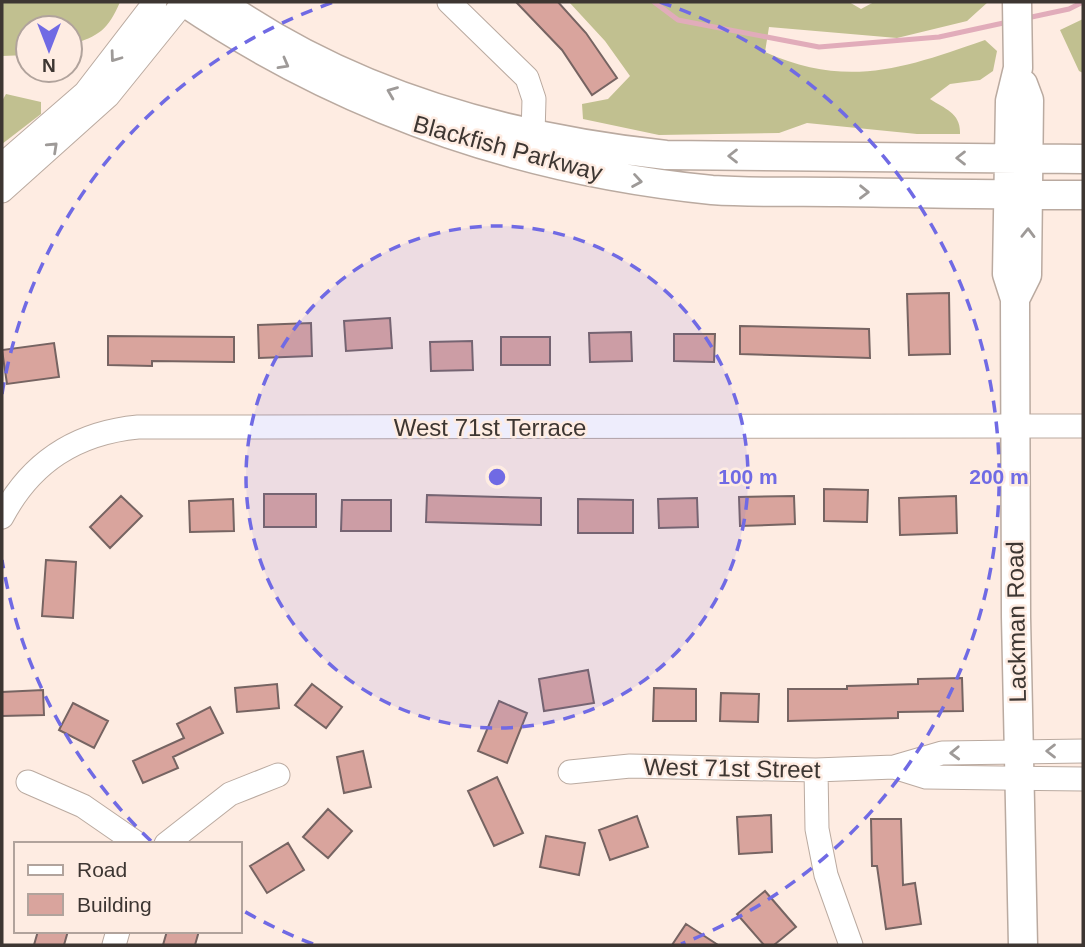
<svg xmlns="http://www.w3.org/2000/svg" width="1085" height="947" font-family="Arial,sans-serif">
<rect width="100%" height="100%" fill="#feece2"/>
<path fill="#c1c090" d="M2 2H120C108 30 99 36 70 45V28H28V55L2 56Z
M569 2H849L861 9 874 2H988L967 21 897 38 769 27 765 52C847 89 905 68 985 40L997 51 993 71 980 80 950 84 930 99C945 109 961 113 960 134H917L807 123 779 133 659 135 583 119 582 104 608 99 630 76 605 41Z
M1083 19V73L1079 71 1060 30Z
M6 94 41 102V114L2 144V101Z"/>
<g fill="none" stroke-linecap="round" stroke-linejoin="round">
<path stroke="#e1acba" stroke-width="5" d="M654 2 678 20 819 47 939 37 1008 22
M1027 18 1069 9 1083 2"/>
</g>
<path fill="#d9a49d" stroke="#766462" stroke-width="2" d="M516 2H558L586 33 617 78 592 95 562 50Z
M949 293 950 354 909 355 907 294Z
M390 318 392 348 346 351 344 321Z
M311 323 312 356 259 358 258 325Z
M740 326 869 329 870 358 740 354Z
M631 332 632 361 590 362 589 333Z
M674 334H715L714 362 674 361Z
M108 336 234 337V362L152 361V366L108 365Z
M501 337H550V365H501Z
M472 341 473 370 431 371 430 342Z
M54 343 59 377 7 384 2 350Z
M824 489 868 490 867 522 824 521Z
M264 494H316V527H264Z
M427 495 541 498V525L426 522Z
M121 496 142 516 110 548 90 527Z
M794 496 795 524 740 526 739 497Z
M956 496 957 533 900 535 899 498Z
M697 498 698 527 659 528 658 499Z
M233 499 234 531 190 532 189 501Z
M578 499 633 500V533H578Z
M342 500H391V531H341Z
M46 560 76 562 73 618 42 616Z
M588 670 594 703 544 711 539 679Z
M962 678 963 711 898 712V718L788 721V689H847V686L918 684V679Z
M277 684 279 708 237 712 235 688Z
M312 684 342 707 326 728 295 705Z
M654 688 696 689V721H653Z
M43 690 44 715 2 716V692Z
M721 693 759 694 758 722 720 721Z
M499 701 527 713 507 763 478 751Z
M73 703 108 721 94 748 59 730Z
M210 707 223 733 173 757 178 768 143 783 133 761 184 738 177 724Z
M363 751 371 787 344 793 337 757Z
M497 777 523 833 494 846 468 791Z
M328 809 352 831 328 858 303 837Z
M771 815 772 852 739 854 737 817Z
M637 816 648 847 610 860 599 830Z
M871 819H901L903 885 915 883 921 924 886 929 877 866H872Z
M546 836 585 843 579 875 540 867Z
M288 843 304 870 267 893 250 866Z
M765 891 796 927 774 945H764L737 914Z
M686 924 718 945H672Z
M38 931H68L64 945H34Z
M167 931H199L195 945H163Z"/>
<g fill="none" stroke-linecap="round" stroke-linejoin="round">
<g stroke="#baaaa0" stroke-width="25">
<path id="minor" d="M449 2 527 78 534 99 533 135
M2 165 85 93 155 2
M2 191 108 96 184 2
M2 517C31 462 76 433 138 427L1083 426
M894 767 926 777 1083 779
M816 770 817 829 826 875 851 945
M570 772 630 766 816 770 894 767 942 753 1083 751
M28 782 83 806 138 844
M166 844 230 794 278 775
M114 945 118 931"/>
</g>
<g stroke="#baaaa0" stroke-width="31">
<path id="major" d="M184 2C343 109 521 171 712 190 754 193 797 191 839 192 921 193 1002 195 1083 195
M220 2C351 95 508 138 666 155L1083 159
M1017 2 1018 68 1010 101 1007 274 1015 299 1016 617 1023 945
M1015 299 1027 275 1029 100 1023 84"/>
</g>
<use href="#minor" stroke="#fff" stroke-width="23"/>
<use href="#major" stroke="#fff" stroke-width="28"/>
</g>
<defs><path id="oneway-chevron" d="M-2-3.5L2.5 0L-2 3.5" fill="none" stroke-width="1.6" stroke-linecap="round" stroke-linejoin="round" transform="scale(1.75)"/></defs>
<g stroke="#9e9a98">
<use href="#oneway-chevron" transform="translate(115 57) rotate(126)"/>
<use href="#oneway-chevron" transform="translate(284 64) rotate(29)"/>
<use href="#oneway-chevron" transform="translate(392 92) rotate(-158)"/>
<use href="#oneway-chevron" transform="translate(53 147) rotate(-43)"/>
<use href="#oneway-chevron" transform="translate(733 156) rotate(-180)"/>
<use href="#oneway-chevron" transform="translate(961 158) rotate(-180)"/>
<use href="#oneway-chevron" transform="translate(637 181) rotate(9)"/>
<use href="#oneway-chevron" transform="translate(864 192) rotate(1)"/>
<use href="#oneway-chevron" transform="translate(1028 233) rotate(-89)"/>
<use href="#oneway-chevron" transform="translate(1051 751) rotate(-180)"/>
<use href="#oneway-chevron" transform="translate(955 753) rotate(178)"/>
</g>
<circle cx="497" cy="477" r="251" fill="#706ae4" fill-opacity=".12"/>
<g fill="none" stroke="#706ae4" stroke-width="3.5" stroke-dasharray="12 9">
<circle cx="497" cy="477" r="251"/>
<path d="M313 944A502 502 0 0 1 242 910M151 841A502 502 0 0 1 2 560M2 394A502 502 0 0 1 334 2M660 2A502 502 0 0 1 681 944"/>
</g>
<g text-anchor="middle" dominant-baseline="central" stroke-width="5" stroke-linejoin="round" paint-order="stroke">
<g font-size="24" fill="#3d3632" stroke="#feece2">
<text transform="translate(508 148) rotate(15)">Blackfish Parkway</text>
<text x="490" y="427">West 71st Terrace</text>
<text transform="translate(1016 622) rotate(-91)">Lackman Road</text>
<text transform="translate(732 768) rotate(1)">West 71st Street</text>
</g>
</g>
<circle cx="497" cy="477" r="10" fill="#706ae4" stroke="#feece2" stroke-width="3.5"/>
<g font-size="21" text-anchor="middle" font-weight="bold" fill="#706ae4" stroke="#feece2" stroke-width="5" stroke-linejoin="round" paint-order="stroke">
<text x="748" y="484">100 m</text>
<text x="999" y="484">200 m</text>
</g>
<rect width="1085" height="947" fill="none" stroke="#3d3632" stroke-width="7"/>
<rect x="14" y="842" width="228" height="91" fill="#feece2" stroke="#b1a39c" stroke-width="2"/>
<rect x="28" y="865" width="35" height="10" fill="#ffffff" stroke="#b1a39c" stroke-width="2"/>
<text x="77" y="877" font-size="21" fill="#3d3632">Road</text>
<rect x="28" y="894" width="35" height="21" fill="#d9a49d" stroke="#b1a39c" stroke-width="2"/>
<text x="77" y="912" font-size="21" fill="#3d3632">Building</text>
<g transform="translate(49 49) rotate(180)"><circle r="33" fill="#feece2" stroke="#b1a39c" stroke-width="2"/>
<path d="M0-5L12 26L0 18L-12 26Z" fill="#706ae4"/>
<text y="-10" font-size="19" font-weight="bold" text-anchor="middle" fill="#3d3632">N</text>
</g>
</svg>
